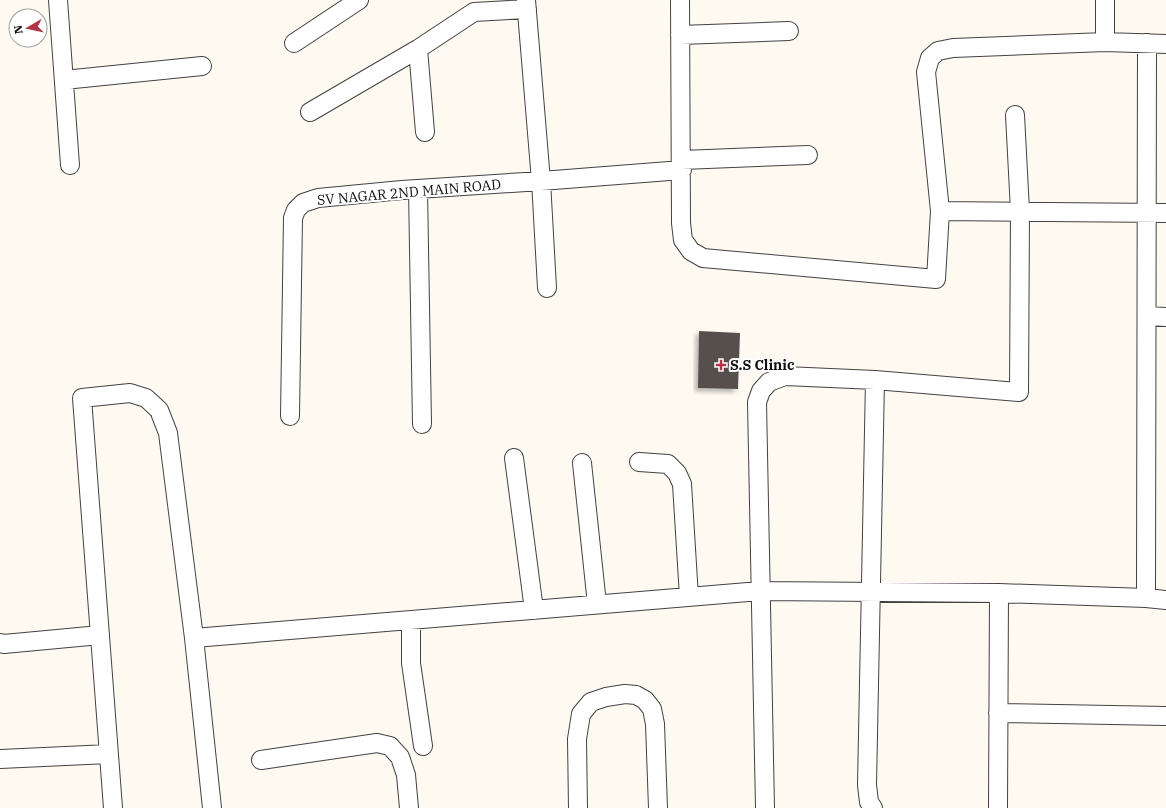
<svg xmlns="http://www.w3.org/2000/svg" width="1166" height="808" font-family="'IBM Plex Serif',serif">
<defs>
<filter id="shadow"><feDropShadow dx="-3.5" dy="3.5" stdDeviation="2" flood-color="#0004"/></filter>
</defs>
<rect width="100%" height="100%" fill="#fefaf2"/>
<path fill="#57504c" filter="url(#shadow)" d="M699 331 740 333 738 389 698 388Z"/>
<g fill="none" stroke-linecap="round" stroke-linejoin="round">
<g stroke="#424242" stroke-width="20">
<path id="street" d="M58 0 70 165
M526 0 541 181 547 288
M680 0 681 223 683 240 691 251 703 258 936 279 940 211 926 72 930 58 938 51 953 48 1105 42 1166 44
M680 35 789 31
M1105 42V0
M294 43 359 0
M418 49 425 132
M64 80 202 66
M310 112 418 49 474 12 527 9
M682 160 808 155
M418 189 422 424
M940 211 1166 213
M1147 316 1166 317
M290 416 293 218 296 210 303 203 318 198 402 190 541 181 682 170
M514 458 534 610
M639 462 668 464 677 473 682 484 689 597
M582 463 597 604
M1146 598 1147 43
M411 620V663L423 746
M194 638 760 591 999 593 1146 598 1166 600
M0 643 4 644 100 635
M998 713 1166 716
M0 759 109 754
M261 760 377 743 390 746 400 757 406 775 409 808
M113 808 82 398 130 393 146 398 159 410 168 433 194 638 212 808
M578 808 577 739 581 714 591 702 606 697 625 694 636 695 645 700 652 709 655 724 658 808
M765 808 757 402 761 391 769 382 785 376 875 380 1019 392 1020 211 1015 115
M873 808 869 802 867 785 875 380
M998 808 999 593"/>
</g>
<use href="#street" stroke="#fff" stroke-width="18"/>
</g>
<path fill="#b13545" stroke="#fff" stroke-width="1.5" d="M719 359h4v4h4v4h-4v4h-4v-4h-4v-4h4z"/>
<g text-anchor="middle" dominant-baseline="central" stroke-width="4" stroke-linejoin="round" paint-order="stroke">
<g font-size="14" fill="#0f0f0f" stroke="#fff">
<text transform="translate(409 192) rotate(-5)">SV NAGAR 2ND MAIN ROAD</text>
</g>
<g font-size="14" font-weight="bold" fill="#0f0f0f" stroke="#fff" text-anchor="start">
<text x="730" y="365">S.S Clinic</text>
</g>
</g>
<g transform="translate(28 28) rotate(261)"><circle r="19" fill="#ffffff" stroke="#9f9f9f"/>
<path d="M0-3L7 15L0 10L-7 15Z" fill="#b13545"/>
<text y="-6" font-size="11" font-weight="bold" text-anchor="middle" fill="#0f0f0f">N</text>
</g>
</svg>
